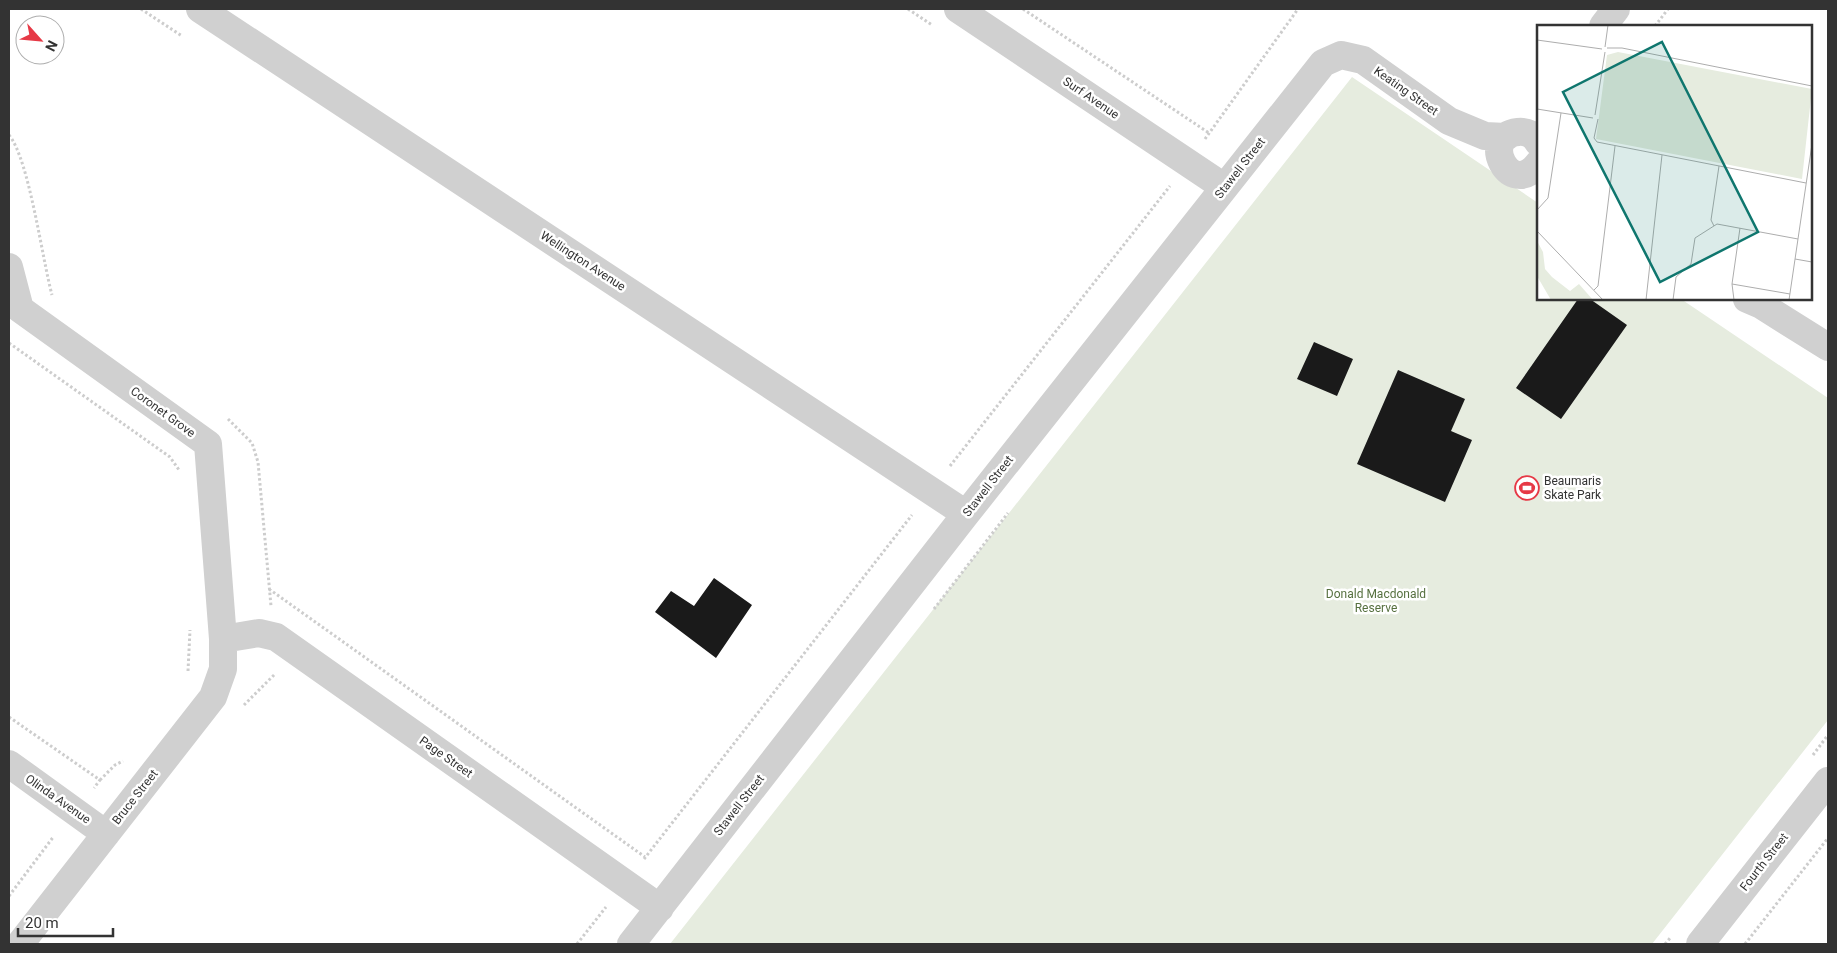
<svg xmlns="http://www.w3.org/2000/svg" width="1837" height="953" font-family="Roboto,sans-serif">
<rect width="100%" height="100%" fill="#fff"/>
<path fill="#e6ecdf" d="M1352 77 1538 203V299H1681L1828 398V720L1652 944H670Z"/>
<path fill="#1a1a1a" d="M1578 299H1590L1627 325 1561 419 1516 388Z
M1314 342 1353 359 1337 396 1297 379Z
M1398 370 1465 399 1451 431 1472 440 1445 502 1357 464Z
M714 578 752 605 716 658 655 612 671 591 694 606Z"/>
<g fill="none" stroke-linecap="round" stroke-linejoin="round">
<path stroke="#cdcdcd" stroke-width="3" stroke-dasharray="2.5 2.5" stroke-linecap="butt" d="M141 9 182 36
M908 9 932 25
M1023 9 1209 133
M1655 26 1668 9
M9 135C29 159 42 258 52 295
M1205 139 1298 9
M9 343 170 457 179 470
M228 419 252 443 258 462 271 606
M950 466 1170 186
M269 589 645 857
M934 609 1008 513
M188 671 190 630
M244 705 275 674
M9 717 100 780 94 788
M1813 755 1828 735
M100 780 115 765 123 761
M644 859 912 515
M9 896 54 836
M577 944 606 907
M1665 944 1671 937
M1745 944 1828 838"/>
<path stroke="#d0d0d0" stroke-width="28" d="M200 9 966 514
M958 9 1224 187
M1603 26 1616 9
M1538 142C1534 135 1527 131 1518 132 1478 136 1510 200 1538 164
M9 267 20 309 208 444 223 639V669L213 697 20 944
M1747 299 1761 305 1828 347
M223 639 259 633 276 637 660 908
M9 764 106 834
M631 944 966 514 1323 63 1341 55 1363 60 1449 121 1485 136 1506 137
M1700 944 1828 781"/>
</g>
<defs>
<g id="stadium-ring" transform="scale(1.25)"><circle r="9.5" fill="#fff" stroke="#e63946" stroke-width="1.5"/><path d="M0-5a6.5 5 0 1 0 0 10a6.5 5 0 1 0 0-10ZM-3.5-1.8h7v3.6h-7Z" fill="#e63946"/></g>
</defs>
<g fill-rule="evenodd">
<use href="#stadium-ring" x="1527" y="488"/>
</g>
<g text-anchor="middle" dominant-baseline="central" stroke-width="5" stroke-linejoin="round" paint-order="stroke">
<g font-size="12" fill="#333" stroke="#fff">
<text transform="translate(1406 91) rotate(35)">Keating Street</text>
<text transform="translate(1091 98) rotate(34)">Surf Avenue</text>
<text transform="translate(1240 168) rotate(-52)">Stawell Street</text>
<text transform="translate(583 261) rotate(33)">Wellington Avenue</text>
<text transform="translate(163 412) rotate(36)">Coronet Grove</text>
<text transform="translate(988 486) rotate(-52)">Stawell Street</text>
<text transform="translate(446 757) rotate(35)">Page Street</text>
<text transform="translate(135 797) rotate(-52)">Bruce Street</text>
<text transform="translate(58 799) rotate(35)">Olinda Avenue</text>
<text transform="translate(739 805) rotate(-52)">Stawell Street</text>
<text transform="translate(1764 862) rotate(-52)">Fourth Street</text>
</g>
<g font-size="12" fill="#333" stroke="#fff" text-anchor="start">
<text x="1544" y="481">Beaumaris<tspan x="1544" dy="14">Skate Park</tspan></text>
</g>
<g font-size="12" fill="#56703f" stroke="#fff">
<text x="1376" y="594">Donald Macdonald<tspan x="1376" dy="14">Reserve</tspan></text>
</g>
</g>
<g transform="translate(1537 25)">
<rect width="275" height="275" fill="#fff"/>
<path d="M81 27 275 64 265 154 59 114 70 30ZM0 216 6 227 8 244 15 252 33 266 42 259 56 275H14L0 251Z" fill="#e6ecdf"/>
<path fill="none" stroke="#adadad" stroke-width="1" d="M0 15 65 24M68 22 71 0M70 23H85L275 61M0 84 56 93M58 90 68 27M61 94 57 113 60 117 269 158M0 185 11 173 24 88M177 201 174 195 182 141M0 206 66 275M258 234 275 237M195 259 253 269M195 259 203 203M195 259 197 275M57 265 61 261 78 121M109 275 125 130M136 275 139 252 154 239 158 213 180 199 261 214M252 275 275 119"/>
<path fill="#0f766e" fill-opacity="0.15" stroke="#0f766e" stroke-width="2.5" d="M125 17 221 207 123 257 26 67Z"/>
<rect width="275" height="275" fill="none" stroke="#333" stroke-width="2.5"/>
</g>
<rect width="1837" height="953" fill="none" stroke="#333333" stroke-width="20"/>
<g transform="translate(40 40) rotate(117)"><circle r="24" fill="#ffffff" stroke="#adadad"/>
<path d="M0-4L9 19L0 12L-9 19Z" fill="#e63946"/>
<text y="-8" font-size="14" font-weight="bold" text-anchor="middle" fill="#333333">N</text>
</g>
<path d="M18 928v8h95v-8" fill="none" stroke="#333333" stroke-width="2.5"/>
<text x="25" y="928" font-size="15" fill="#333333" stroke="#ffffff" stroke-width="4" paint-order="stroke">20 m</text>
</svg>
